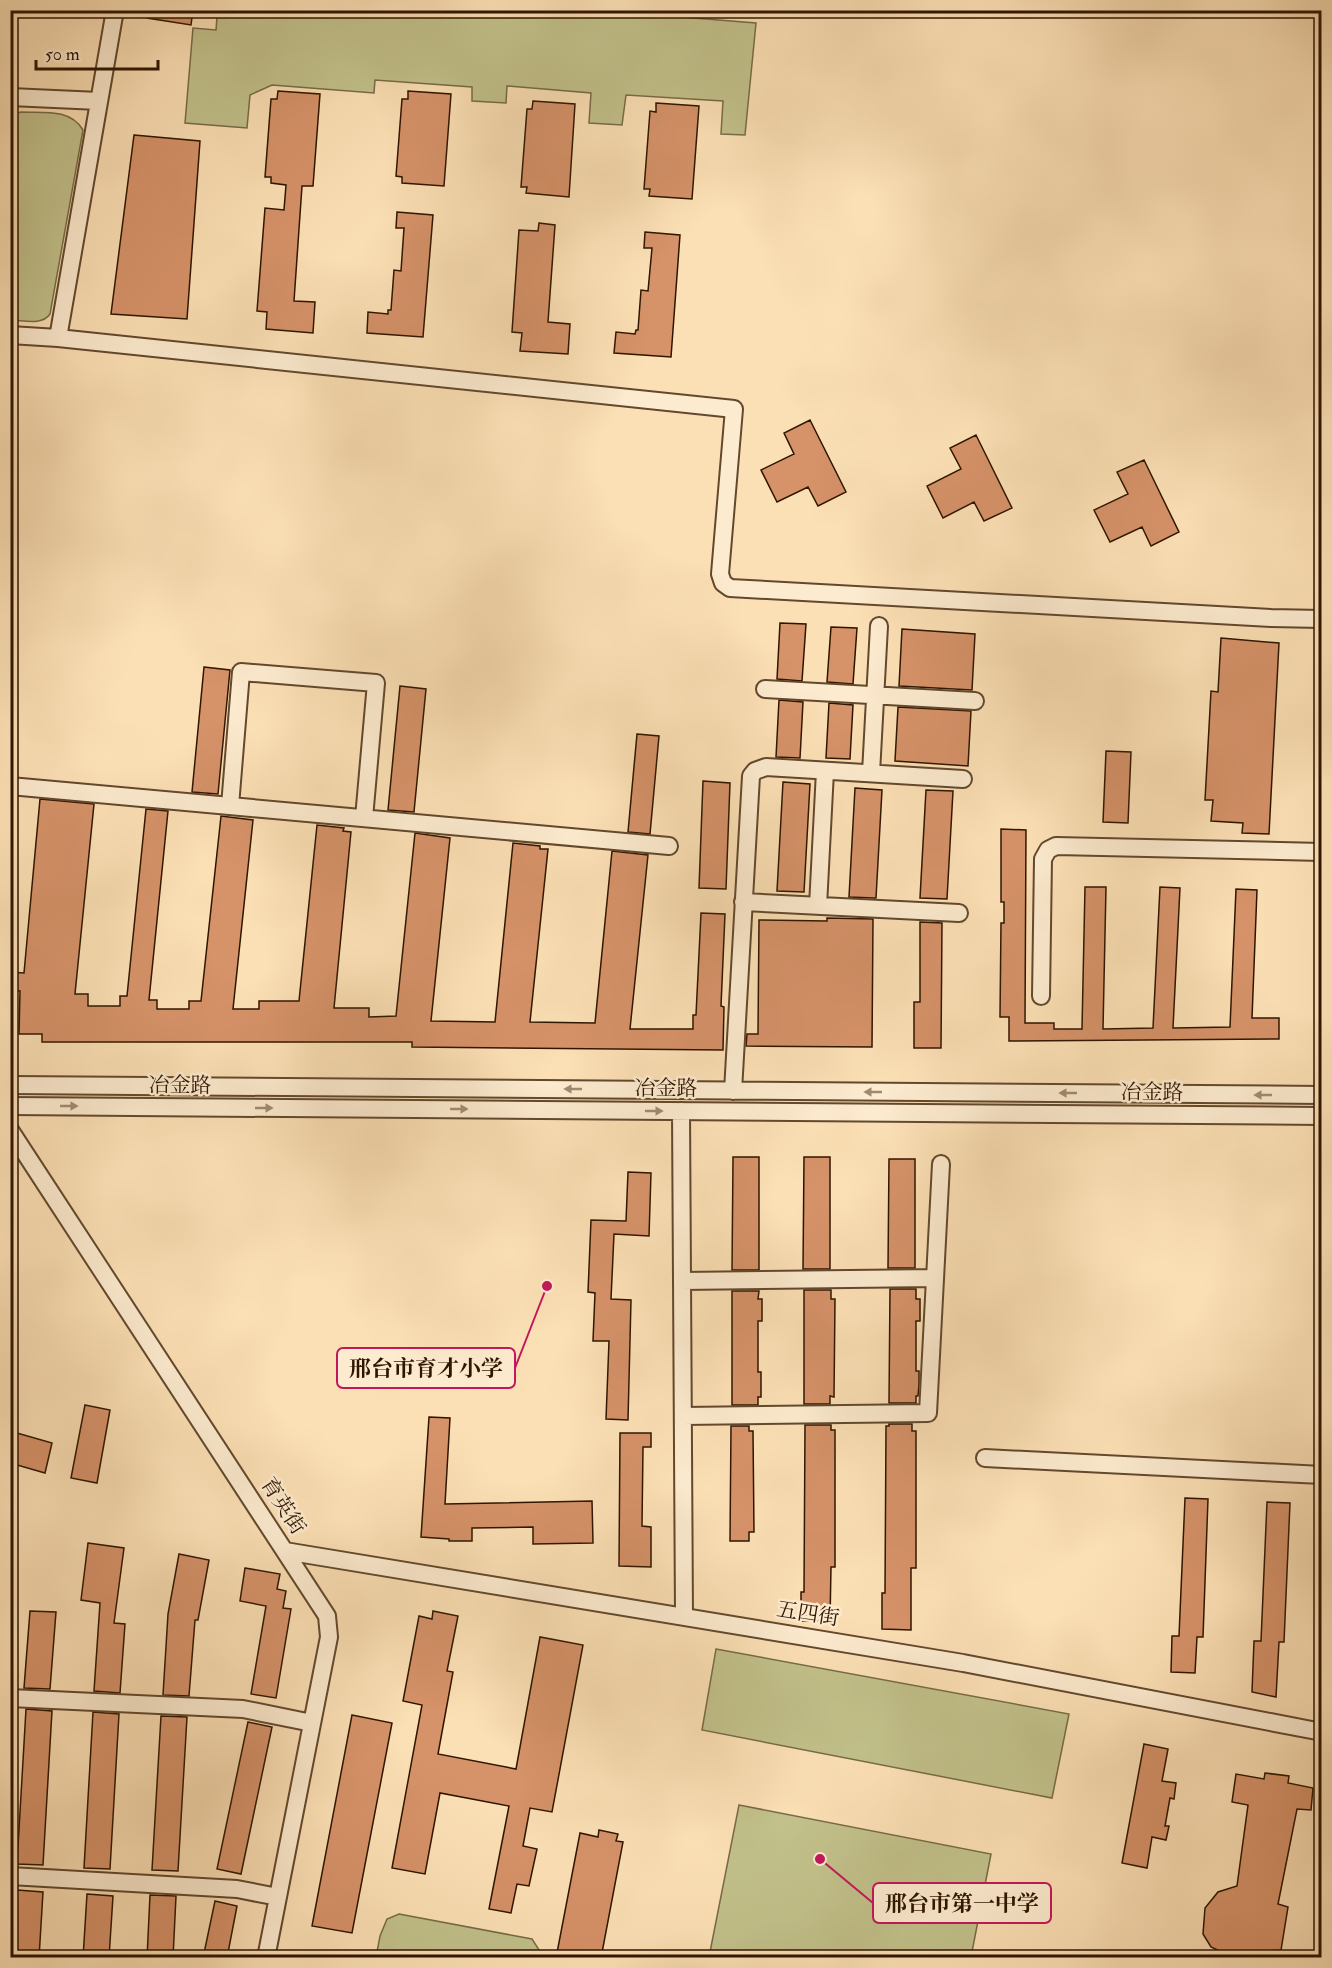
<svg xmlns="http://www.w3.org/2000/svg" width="1332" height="1968" font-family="'IM FELL Double Pica','Noto Serif SC',serif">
<rect width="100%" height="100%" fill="#fce0b5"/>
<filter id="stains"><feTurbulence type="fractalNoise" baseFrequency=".00333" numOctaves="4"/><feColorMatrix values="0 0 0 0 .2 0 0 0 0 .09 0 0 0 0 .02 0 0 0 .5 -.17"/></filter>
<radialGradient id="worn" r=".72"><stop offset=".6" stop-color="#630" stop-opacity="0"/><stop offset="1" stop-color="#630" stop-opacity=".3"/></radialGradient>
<path fill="#c2c18b" stroke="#786b46" stroke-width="1.5" d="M593 10 756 23 745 135 721 134 723 101 626 95 622 125 589 123 591 93 507 86 506 103 472 101V87L375 80 374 93 272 85 250 95 247 128 185 123 193 28 216 30 217 17 244 10Z
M21 112C43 113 70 108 83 130L50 314C42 326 23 320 11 320L10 115Z
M716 1649 1069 1714 1052 1798 702 1730Z
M739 1805 991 1854 971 1957H709Z
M399 1914 532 1939 541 1953V1957H376L380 1936 387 1919Z"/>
<path fill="#d69269" stroke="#2e1500" stroke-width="1.5" d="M147 10H193L191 25 147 18Z
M278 91 320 94 313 186H302L294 301 315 302 313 333 266 329 267 312 257 311 265 208 284 210 286 185 271 183V177H265L271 99H277Z
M408 91 451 94 444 186 402 183V177L396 176 402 99H408Z
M533 101 575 104 569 197 526 193 527 187H521L527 109H532Z
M656 103 699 106 692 199 649 196 650 189H644L650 111 656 112Z
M134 135 200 141 187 319 111 314Z
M397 212 433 215 423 337 367 333 368 312 388 314V310H391L394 270 401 271 404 228H396Z
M539 223 555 225 548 322 570 324 568 354 520 351 522 333 512 332 519 230 538 231Z
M645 232 680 235 671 357 614 353 616 332 635 334 636 330H638L641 290 648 291 652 248H644Z
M810 420 846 492 818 506 808 487 777 502 761 470 794 454 784 433Z
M976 435 1012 508 984 521 974 502 943 518 927 486 961 469 950 448Z
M1144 460 1179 532 1151 546 1142 527 1110 542 1094 510 1128 494 1117 472Z
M780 623 806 624 802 681 777 679Z
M831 627 857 628 853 684 827 682Z
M902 629 975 634 972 690 899 686Z
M1221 638 1279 643 1269 834 1242 833 1243 823 1211 821 1213 800H1205L1211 691 1218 692Z
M204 667 230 670 218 794 192 792Z
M400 686 426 689 414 812 388 810Z
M779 700 803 702 800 758 776 757Z
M829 703 853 705 850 759 826 758Z
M898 707 971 711 968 766 895 761Z
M637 734 659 736 650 834 628 832Z
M1106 751 1131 752 1128 823 1103 822Z
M703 781 730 783 726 889 699 888Z
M783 782 810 784 804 892 777 891Z
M855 788 882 790 876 898H874L849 897Z
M926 790 953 791 947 899 920 898Z
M40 799 94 804 75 994H88V1006H120V996H127L146 809 168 811 149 1000H157V1009H189V1001H201L221 816 253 820 233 1009H259V1001H299L317 825 344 828 343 831 351 832 334 1008H369V1017L396 1016 415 833 450 838 431 1021 495 1022 513 843 540 846V849H548L530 1022 595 1023 612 851 648 855 630 1029H693V1015H696L701 913 725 914 721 1006 724 1007 723 1050 412 1047V1042H42V1034H19L20 991 10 990V972L24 973Z
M1001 829 1026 830 1025 1023H1054V1029H1082L1085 887H1106L1103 1029 1153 1028 1160 887 1180 888 1173 1028 1230 1027 1236 889 1257 890 1252 1018H1279V1039L1009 1041V1017H1000L1001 923H1004V902H1001Z
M827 918 873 919 872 1047 746 1046 747 1034H758L759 920 827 921Z
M920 922 942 923 941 1048H914V1002H920Z
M733 1157H759V1270H732Z
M804 1157H830V1269H803Z
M889 1159H915V1268H888Z
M628 1172 651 1173 649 1236 614 1234 611 1299 631 1300 628 1420 606 1419 609 1341H593L595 1293 588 1292 591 1220 626 1221Z
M890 1289H916V1299H920V1321H916V1371H919V1384L918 1396H916V1403H889Z
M804 1290H831V1299H835L834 1397 830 1396V1404H804Z
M732 1291H759L758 1299H762V1321H758V1372H761V1397H758V1405H732Z
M85 1405 110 1410 97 1483 71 1478Z
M429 1417 450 1418 445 1504 592 1501 593 1543 533 1544V1527L472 1528V1541H449V1539L421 1537Z
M889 1424H912V1431H916V1568H911V1630L882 1629V1593H885L886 1426H889Z
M805 1425H831V1430H835V1567H831L830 1621H801V1592H804Z
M731 1426H749V1431H753L754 1532H749V1541H730Z
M10 1431 52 1443 45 1473 10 1463Z
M620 1433H651V1447H643L642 1526 651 1527V1567L619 1566Z
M1185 1498 1208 1499 1203 1637H1197L1195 1673 1171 1672 1172 1636H1179Z
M1267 1502 1290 1503 1284 1642H1279L1276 1697 1252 1692 1254 1641H1261Z
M88 1543 124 1548 114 1623 125 1624 120 1693 94 1691 100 1603 81 1600Z
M179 1554 209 1560 198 1620H195L189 1696 163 1695 168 1614Z
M245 1568 280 1574 277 1589 286 1591 283 1608 291 1609 276 1698 251 1694 266 1606 240 1601Z
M30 1611 56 1612 50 1689 24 1688Z
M433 1611 458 1616 447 1671 453 1672 438 1754 516 1769 540 1637 583 1645 552 1812 530 1808 523 1846 537 1849 529 1886 517 1884 511 1913 489 1909 509 1806 440 1793 425 1874 392 1868 422 1705 403 1701 419 1616 432 1619Z
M26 1709 52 1711 43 1865 17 1864Z
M93 1712 119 1714 110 1869 84 1868Z
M352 1715 392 1723 352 1933 312 1926Z
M161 1716 187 1717 178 1871 152 1870Z
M248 1722 272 1727 241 1874 217 1869Z
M1144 1744 1168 1749 1162 1781 1176 1783 1174 1799 1170 1798 1165 1826H1169L1166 1840 1152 1837 1147 1868 1122 1863Z
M1265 1773 1289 1776 1288 1783 1313 1788 1311 1810 1297 1809 1278 1904 1288 1907 1281 1950 1267 1951 1266 1958H1224V1953L1211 1947 1203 1934 1205 1908 1218 1892 1237 1886 1248 1805 1232 1802 1236 1774 1264 1779Z
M599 1830 618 1834 616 1841 623 1842 601 1958H556L580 1833 598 1837Z
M17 1890 43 1892 39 1958H13Z
M87 1894 113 1896 109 1958H83Z
M150 1895 176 1896 173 1958H147Z
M215 1901 237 1906 227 1958H203Z"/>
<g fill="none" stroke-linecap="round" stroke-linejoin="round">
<g stroke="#62482d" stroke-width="20">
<path id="minor" d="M10 97 99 101
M10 335 58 338 734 409 720 574 723 583 730 588 1271 618 1322 619
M58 338 115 10
M765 689 975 701
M871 773 879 626
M10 786 669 846
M230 806 241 672 376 683 364 818
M743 902 959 913
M818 906 825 771
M1041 996 1043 859 1048 850 1056 846 1322 852
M10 1085 1322 1095
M733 1091 751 776 755 771 766 767 963 779
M10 1106 1322 1116
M681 1111 684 1616
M10 1130 327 1616 329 1637 266 1958
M682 1281 935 1278
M683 1416 928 1413 941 1164
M985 1458 1322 1475
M285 1551 963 1663 1322 1732
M10 1698 243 1709 312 1723
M10 1876 237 1889 278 1897"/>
</g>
<use href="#minor" stroke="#fdebcf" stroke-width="16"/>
</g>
<defs><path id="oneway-solid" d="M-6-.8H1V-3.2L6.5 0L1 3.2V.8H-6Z" transform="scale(1.5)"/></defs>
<g fill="#a08b72">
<use href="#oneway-solid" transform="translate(573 1089) rotate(-180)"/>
<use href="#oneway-solid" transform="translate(873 1092) rotate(-180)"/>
<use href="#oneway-solid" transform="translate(1068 1093) rotate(-180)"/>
<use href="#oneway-solid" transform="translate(1263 1095) rotate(-180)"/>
<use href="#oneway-solid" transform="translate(69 1106)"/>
<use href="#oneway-solid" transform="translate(264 1108)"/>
<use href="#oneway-solid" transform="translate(459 1109)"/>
<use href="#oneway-solid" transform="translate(654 1111)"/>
</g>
<g text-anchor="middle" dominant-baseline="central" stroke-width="5" stroke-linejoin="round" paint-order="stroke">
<g font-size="21" fill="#2e1500" stroke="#fdebcf">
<text x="180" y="1085">冶金路</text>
<text x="666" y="1088">冶金路</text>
<text x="1152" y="1092">冶金路</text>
<text transform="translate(283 1506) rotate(57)">育英街</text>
<text transform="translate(808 1614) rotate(9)">五四街</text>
</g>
</g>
<path fill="none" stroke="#c2185b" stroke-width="2" d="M547 1286L515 1368M820 1859L873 1903"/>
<g fill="#c2185b" stroke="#fdebcf" stroke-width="2">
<circle cx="547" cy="1286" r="6"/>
<circle cx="820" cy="1859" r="6"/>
</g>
<g fill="#fdebcf" stroke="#c2185b" stroke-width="2">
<rect x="337" y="1348" width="178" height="40" rx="6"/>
<rect x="873" y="1883" width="178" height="40" rx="6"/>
</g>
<g font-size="22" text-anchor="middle" font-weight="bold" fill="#2e1500">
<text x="426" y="1376">邢台市育才小学</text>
<text x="962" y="1911">邢台市第一中学</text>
</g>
<rect width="1332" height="1968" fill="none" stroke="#fce0b5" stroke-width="36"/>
<rect x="12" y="12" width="1308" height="1944" fill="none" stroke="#2e1500" stroke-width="3"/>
<rect x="18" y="18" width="1296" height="1932" fill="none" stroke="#2e1500" stroke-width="1.5"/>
<path d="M36 60v9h122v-9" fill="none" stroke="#2e1500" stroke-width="3"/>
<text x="45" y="60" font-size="18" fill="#2e1500" stroke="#fdebcf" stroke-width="4.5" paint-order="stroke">50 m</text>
<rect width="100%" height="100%" filter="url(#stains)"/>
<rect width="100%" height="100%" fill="url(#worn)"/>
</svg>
